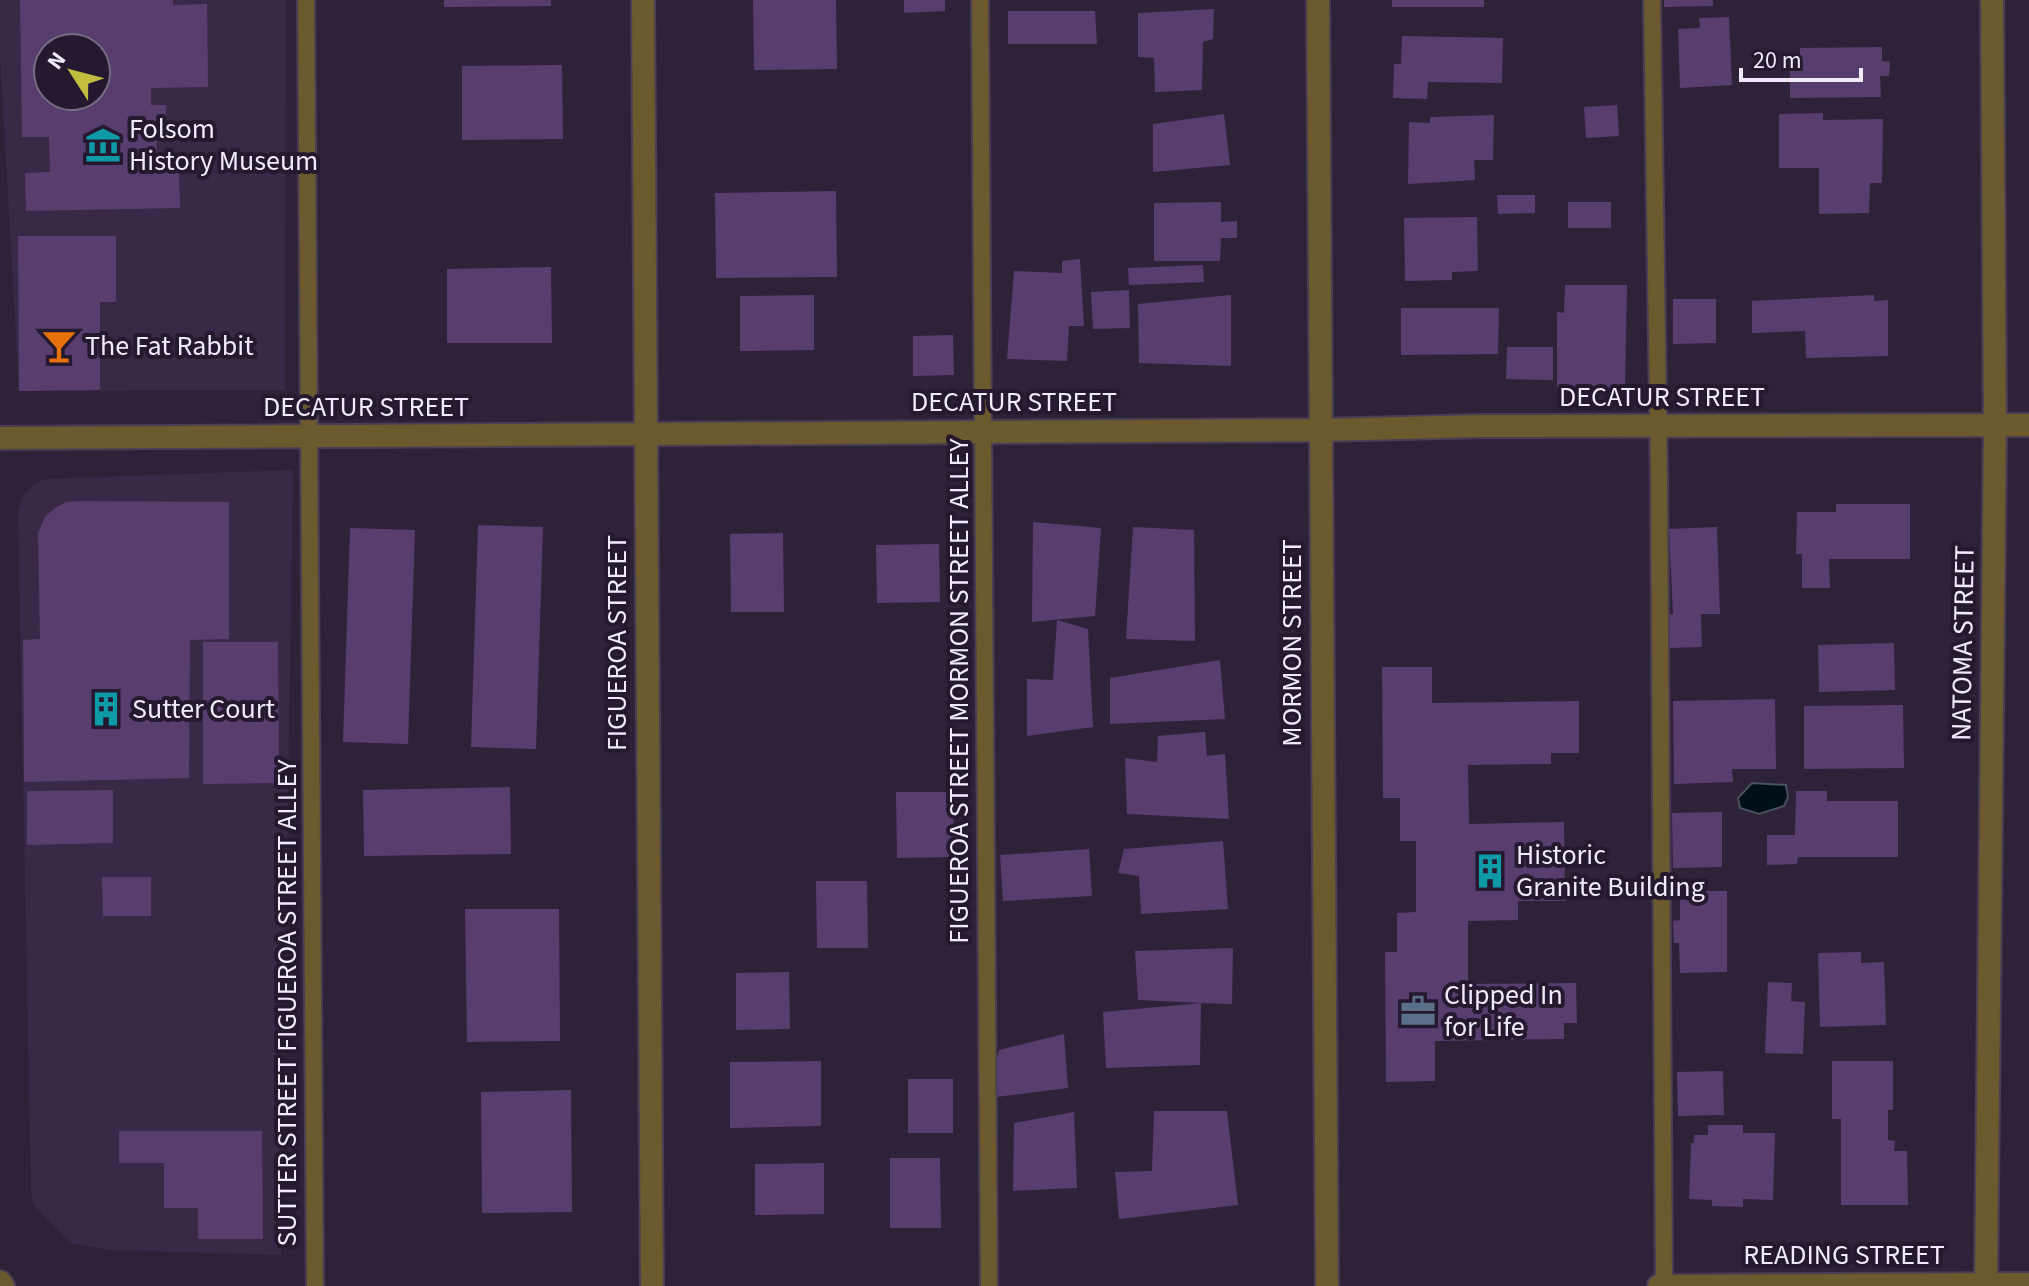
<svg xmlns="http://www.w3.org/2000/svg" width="2029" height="1286" font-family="'Source Sans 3',sans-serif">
<rect width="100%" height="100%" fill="#2e2239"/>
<path fill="#382a47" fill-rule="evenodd" d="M0 0H286L285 390 19 391 0 54ZM48 48H96V96H48Z
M293 470 281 1255 110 1250 70 1243 33 1204 31 1190 18 512 23 496 34 484 46 479Z"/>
<path fill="#001018" stroke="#48515c" stroke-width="2" d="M1752 783 1786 785 1788 797 1784 806 1759 814 1740 808 1738 798Z"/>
<path fill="#573e6f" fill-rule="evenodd" d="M20 0H173V5L207 4 208 87 151 88V105H166V124H156L157 153 171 152V169H179L180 208 26 211 25 173 50 172 49 137H22ZM48 48H96V96H48Z
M444 0H551V6L444 7Z
M753 0H836L837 69 754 70Z
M904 0H945V11L904 13Z
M1392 0H1484V7H1392Z
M1664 0H1713V6L1664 7Z
M1214 9 1213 39 1203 42 1202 90 1155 92 1154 58 1138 57V13Z
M1008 11H1095L1097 44H1008Z
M1729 17 1732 85 1680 88 1678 29 1700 28 1699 18Z
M1402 36 1503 38 1502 83 1428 82 1427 99 1393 98 1394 64H1401Z
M1882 47V61L1890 62 1889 76H1880L1881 97 1790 98V67H1800V48Z
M562 65 563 139 462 140V66Z
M1617 105 1619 136 1586 138 1584 107Z
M1823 113V120L1883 119 1882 183H1870L1869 213 1819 214V168H1779V114Z
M1224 114 1230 165 1153 172V124Z
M1494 115 1493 160H1474L1475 180 1408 184 1409 122 1430 123V117Z
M836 191 837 277 716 278 715 193Z
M1497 195H1535V213L1498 214Z
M1221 202V222L1237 221V238H1221L1220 261H1154V203Z
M1568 202H1611V228H1568Z
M1477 217 1478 271 1452 272V280L1405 281 1404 218Z
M18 236H116V302H100V390L19 391Z
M1080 259 1084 326H1069L1067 361 1007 359 1014 271 1062 273V261Z
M1203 265 1204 282 1129 285 1128 268Z
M551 267 552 343H447V269Z
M1565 285H1627L1625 388H1557V312L1564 313Z
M1129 290 1130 328 1093 329 1091 292Z
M814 295V350L740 351V296Z
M1231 295V366L1139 363 1138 304Z
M1874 295V301L1888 300V356L1806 358 1805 331 1752 333V301Z
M1673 299H1716V343L1673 344Z
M1401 308H1499L1498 354 1401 355Z
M953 335 954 375 913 376V336Z
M1507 347H1553V380L1506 379Z
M80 501 229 502V639L190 640 189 778 24 782 23 640 40 639 38 533 45 517 55 508 66 502Z
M1836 504H1910V559H1829L1830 588H1802V554H1796L1797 512H1836Z
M1033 522 1101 528 1095 616 1032 622Z
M478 525 543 527 536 749 471 747Z
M1133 527 1194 530 1195 641 1126 639Z
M1717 527 1720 614H1701L1702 647 1668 648 1666 615 1673 614 1669 529Z
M350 528 415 530 408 744 343 742Z
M783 533 784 612H731L730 534Z
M939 544 940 602 877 603 876 545Z
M1057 620 1088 629 1093 727 1027 736V679L1053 680Z
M203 642H278L279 783 203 784Z
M1894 643 1895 690 1819 692 1818 645Z
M1220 660 1225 719 1110 724V678Z
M1382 667H1432V703L1579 701V753H1551V764L1468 765 1469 824 1564 822 1565 901H1518V920L1468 921V984L1576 983 1577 1023H1564V1039L1435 1041V1081L1386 1082 1385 952H1397V913L1416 912V841H1400V798H1383Z
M1775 699 1776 769H1732L1733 782 1674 784 1673 701Z
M1903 705 1904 768 1804 769V706Z
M1205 732 1207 756 1225 754 1229 819 1127 814 1125 758 1157 762 1158 736Z
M510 787 511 854 364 856 363 790Z
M113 790V843L27 845V791Z
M1796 791H1827V801H1898V857H1798L1797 864 1767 865V835H1795Z
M896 792H953L954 857 897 858Z
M1722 812V867L1673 868 1672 813Z
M1223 841 1228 909 1141 914 1139 876 1118 873 1124 849Z
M1089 849 1092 896 1003 901 1000 855Z
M102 877H151V916H103Z
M816 881H867L868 948H817Z
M1680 891H1727V972L1680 973 1679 943H1674L1673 921 1680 920Z
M465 909H559L560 1041 467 1042Z
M1233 948 1232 1004 1201 1003 1200 1065 1106 1068 1103 1012 1201 1003 1138 1000 1135 951Z
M1861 952V963L1884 962 1886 1025 1820 1027 1818 953Z
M789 972 790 1029 736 1030V973Z
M1768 982 1792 983 1791 1001 1805 1002 1803 1054 1765 1053Z
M1064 1034 1068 1088 988 1098 999 1050Z
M821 1061V1126L730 1128V1062Z
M1832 1061H1893V1110H1888V1140L1895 1141 1894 1151H1907L1908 1205H1841V1119H1832Z
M1723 1071 1724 1115 1678 1116 1677 1072Z
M908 1079H953V1133H908Z
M571 1090 572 1212 482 1213 481 1092Z
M1154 1111H1227L1238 1205 1119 1219 1115 1172 1152 1171Z
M1074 1112 1077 1188 1013 1191 1014 1123Z
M1708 1125H1743V1133H1775L1773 1200 1743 1199V1207L1712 1206V1200L1689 1199 1691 1143H1694V1135H1708Z
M119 1131H262L263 1239H198V1208H164V1163H119Z
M890 1158H940L941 1228H890Z
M824 1163V1214L755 1215V1164Z"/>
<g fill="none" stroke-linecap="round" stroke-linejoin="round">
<g stroke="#493e54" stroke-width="20">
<path id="service" d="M306 0 315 1286
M980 0 989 1286
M1652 0 1659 477 1664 1286"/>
</g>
<g stroke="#493e54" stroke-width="26">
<path id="minor" d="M643 0 652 1286
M1318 0 1327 1286
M0 438 1321 430 1482 426 2029 425
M1659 1286 2029 1284"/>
</g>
<g stroke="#493e54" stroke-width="26">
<path id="tertiary" d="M0 1282 3 1286
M1986 1286 1995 425 1992 0"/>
</g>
<use href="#service" stroke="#6a5a2e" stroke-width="16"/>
<use href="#minor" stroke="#6a5a2e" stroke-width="22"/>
<use href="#tertiary" stroke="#6a5a2e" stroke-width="22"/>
</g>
<defs>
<g id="museum-bare" transform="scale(2.76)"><path d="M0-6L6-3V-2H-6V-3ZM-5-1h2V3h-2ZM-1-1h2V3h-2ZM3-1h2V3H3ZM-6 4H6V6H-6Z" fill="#0f9aa8" stroke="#24192f" stroke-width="2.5" paint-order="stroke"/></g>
<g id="bar-bare" transform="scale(2.76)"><path d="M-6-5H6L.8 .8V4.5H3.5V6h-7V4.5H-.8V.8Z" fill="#e8710a" stroke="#24192f" stroke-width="2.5" paint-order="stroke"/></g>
<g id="building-bare" transform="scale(2.76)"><path d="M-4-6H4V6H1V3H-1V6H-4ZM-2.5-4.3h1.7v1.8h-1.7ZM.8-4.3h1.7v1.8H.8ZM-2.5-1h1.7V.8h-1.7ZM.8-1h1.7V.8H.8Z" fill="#0f9aa8" stroke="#24192f" stroke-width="2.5" paint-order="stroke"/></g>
<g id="office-bare" transform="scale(2.76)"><path d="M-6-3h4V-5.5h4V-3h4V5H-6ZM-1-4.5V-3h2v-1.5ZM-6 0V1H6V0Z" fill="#5c6f8a" stroke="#24192f" stroke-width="2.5" paint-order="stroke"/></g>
</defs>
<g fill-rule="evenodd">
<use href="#museum-bare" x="103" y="145"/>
<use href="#bar-bare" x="59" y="346"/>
<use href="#building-bare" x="106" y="709"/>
<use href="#building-bare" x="1490" y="871"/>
<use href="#office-bare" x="1418" y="1011"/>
</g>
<g text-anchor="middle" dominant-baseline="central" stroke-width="8" stroke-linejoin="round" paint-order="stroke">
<g font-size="28" fill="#f1eafa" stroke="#24192f" text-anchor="start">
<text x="129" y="129">Folsom<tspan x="129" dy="32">History Museum</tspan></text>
<text x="85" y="346">The Fat Rabbit</text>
<text x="132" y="709">Sutter Court</text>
<text x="1516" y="855">Historic<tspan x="1516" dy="32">Granite Building</tspan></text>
<text x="1444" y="995">Clipped In<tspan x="1444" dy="32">for Life</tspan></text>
</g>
<g font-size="28" fill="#f1eafa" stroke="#24192f">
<text x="1662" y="397">DECATUR STREET</text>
<text x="1014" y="402">DECATUR STREET</text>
<text x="366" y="407">DECATUR STREET</text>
<text transform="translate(617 643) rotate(-90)">FIGUEROA STREET</text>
<text transform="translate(1292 643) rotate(-90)">MORMON STREET</text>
<text transform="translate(1963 643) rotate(-89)">NATOMA STREET</text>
<text transform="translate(959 691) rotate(-90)">FIGUEROA STREET MORMON STREET ALLEY</text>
<text transform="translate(287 1003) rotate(-90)">SUTTER STREET FIGUEROA STREET ALLEY</text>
<text x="1844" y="1255">READING STREET</text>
</g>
</g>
<g transform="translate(72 72) rotate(306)"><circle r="38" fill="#24192f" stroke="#766d80" stroke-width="2"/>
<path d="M0-6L14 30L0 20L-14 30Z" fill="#c2bd3f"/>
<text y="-12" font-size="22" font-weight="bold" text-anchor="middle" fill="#f1eafa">N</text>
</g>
<path d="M1741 68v12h120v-12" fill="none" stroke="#f1eafa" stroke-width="4"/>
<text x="1753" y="68" font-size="24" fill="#f1eafa" stroke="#24192f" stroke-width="6" paint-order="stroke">20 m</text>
</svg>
